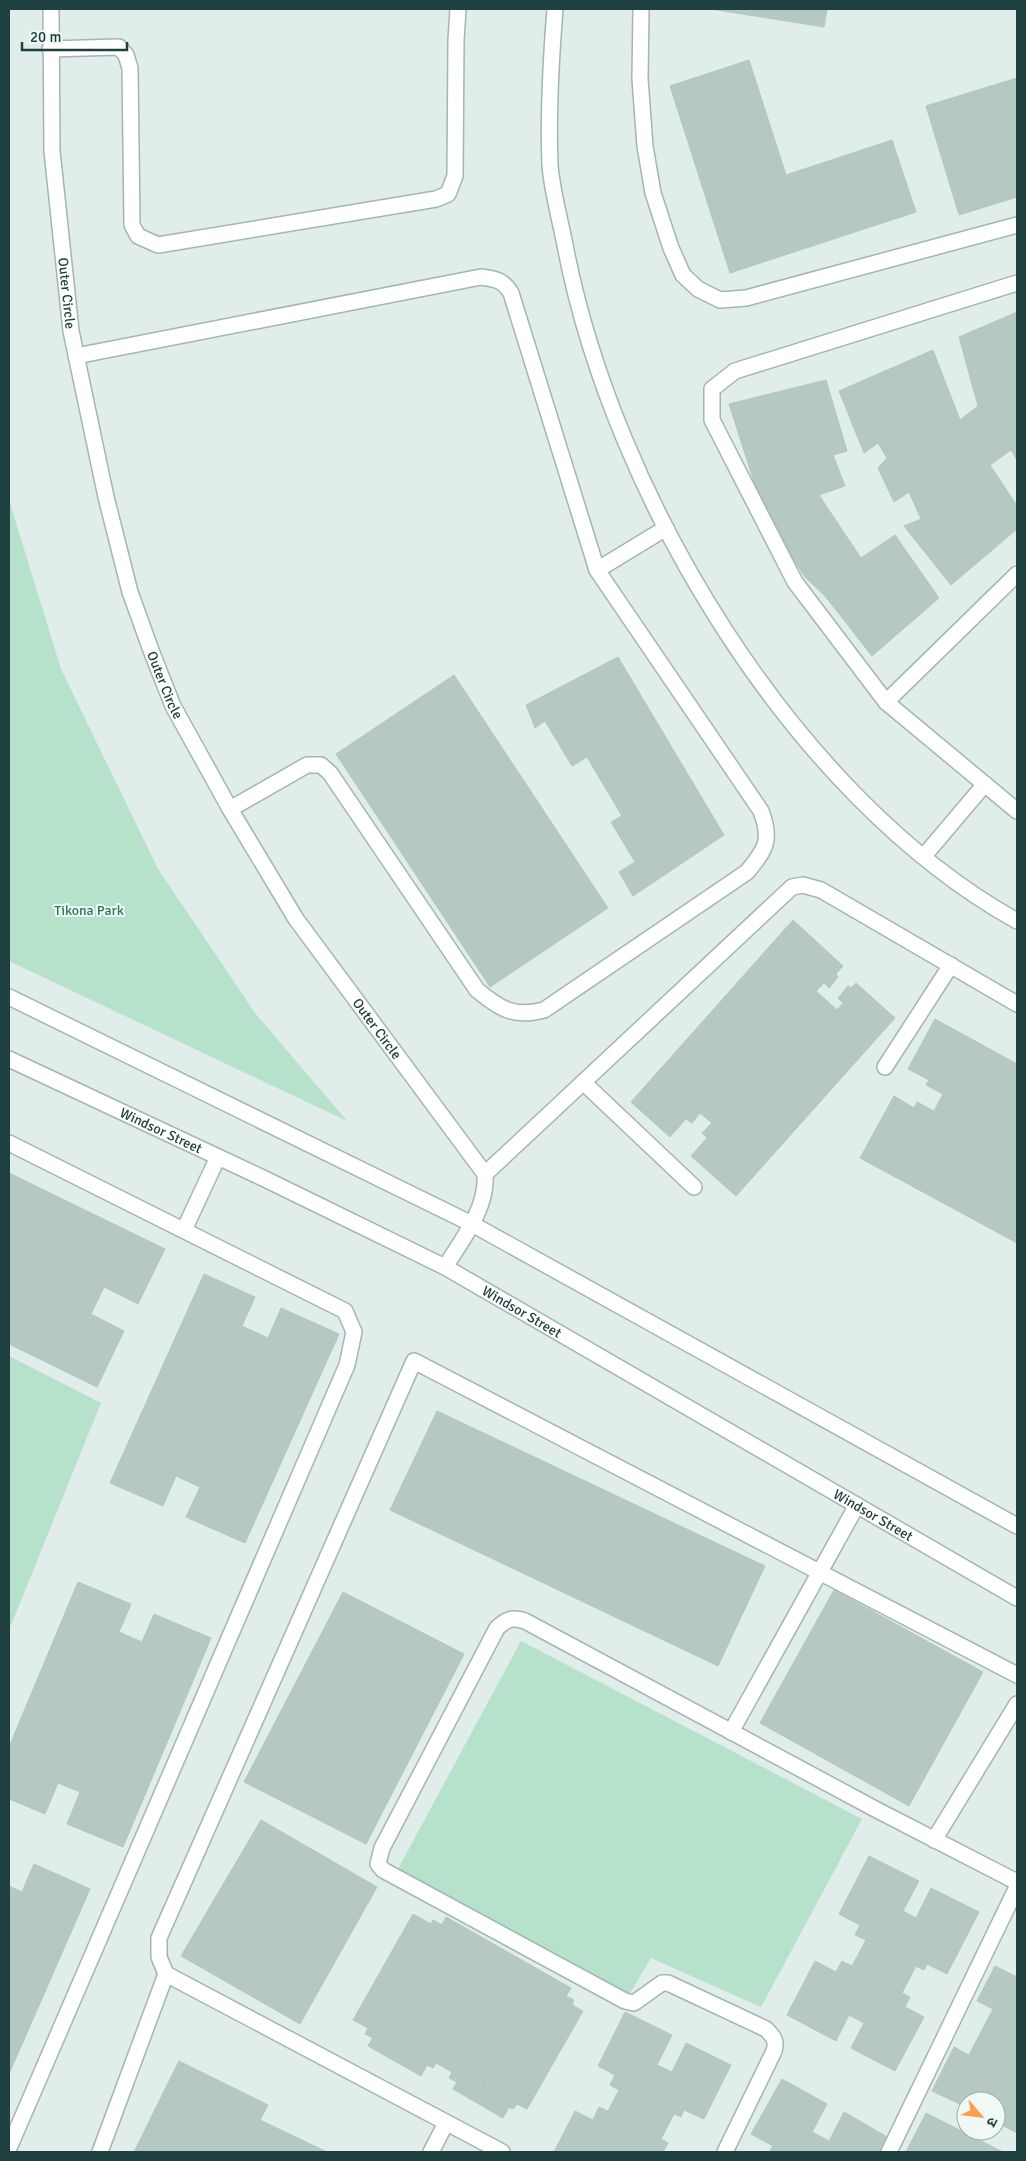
<svg xmlns="http://www.w3.org/2000/svg" width="1026" height="2161" font-family="Signika,'Noto Sans Devanagari',sans-serif">
<rect width="100%" height="100%" fill="#e0edea"/>
<path fill="#b6e1cb" d="M9 500 61 669 158 869 255 1013 347 1121 9 961Z
M9 1356 101 1403 9 1630Z
M521 1641 862 1819 761 2007 651 1958 629 1995 397 1871Z"/>
<path fill="#b5c8c4" stroke="#b2c7c3" d="M711 9H827L824 27Z
M749 60 786 175 892 140 916 212 730 273 670 86Z
M1017 78V197L959 215 926 106Z
M1017 312V460L1011 450 990 465 1017 506V529L951 585 904 526 921 519 909 492 894 502 878 468 887 458 878 443 864 453 839 391 933 350 960 420 978 406 959 337Z
M826 380 847 451 833 455 845 486 819 495 861 558 895 535 939 598 872 656 825 596 805 577 766 519 729 404Z
M618 657 724 835 633 896 619 872 635 862 611 822 622 816 587 757 572 766 545 721 535 728 526 705Z
M454 675 608 908 490 987 336 754Z
M793 920 843 966 836 974 838 977 829 988 824 983 816 991 837 1010 843 1003 838 998 848 986 851 988 856 983 895 1018 736 1196 691 1156 707 1138 702 1133 712 1123 700 1113 692 1123 686 1119 670 1137 631 1102Z
M935 1019 1017 1064V1243L860 1158 894 1096 914 1108 917 1102 934 1111 943 1094 926 1085 929 1080 908 1069Z
M9 1173 165 1249 138 1304 104 1287 91 1314 124 1331 97 1387 9 1344Z
M204 1274 255 1297 242 1326 268 1338 281 1308 339 1334 245 1543 186 1517 200 1487 176 1476 163 1506 110 1483Z
M437 1411 765 1566 718 1666 390 1510Z
M78 1582 131 1604 119 1632 142 1642 154 1614 211 1638 123 1847 67 1824 80 1792 58 1783 45 1814 9 1799V1747Z
M834 1590 983 1672 909 1806 760 1723Z
M343 1592 464 1654 366 1844 244 1782Z
M261 1820 377 1887 300 2024 181 1956Z
M869 1856 919 1881 903 1911 916 1918 931 1888 979 1912 947 1974 927 1964 924 1970 916 1966 902 1993 910 1997 905 2007 924 2017 895 2071 851 2048 864 2023 849 2015 836 2041 787 2015 815 1961 836 1972 842 1961 852 1966 866 1940 855 1935 860 1925 839 1914Z
M34 1864 90 1889 9 2074V1886L22 1892Z
M413 1914 431 1924 433 1920 442 1925 446 1917 571 1988 566 1996 574 2000 572 2005 583 2011 527 2109 517 2104 513 2109 509 2107 503 2118 453 2089 457 2082 449 2078 452 2072 436 2063 433 2068 427 2065 421 2076 368 2046 373 2038 365 2034 368 2028 353 2020Z
M995 1966 1017 1977V2133L996 2122V2101H966V2107L932 2091 954 2047 969 2055 993 2009 977 2001Z
M625 2012 672 2035 657 2065 672 2072 686 2043 731 2065 704 2119 684 2110 681 2117 674 2114 661 2139 668 2143 663 2152H554L575 2111 593 2120 599 2107 608 2111 619 2090 610 2085 615 2075 598 2066Z
M489 2041 504 2049 480 2091 465 2083Z
M179 2061 268 2105 260 2120 327 2152H134Z
M782 2079 827 2104 812 2132 829 2141 844 2112 889 2138 882 2152H769L773 2146 751 2134Z
M926 2113 1003 2152H906Z"/>
<g fill="none" stroke-linecap="round" stroke-linejoin="round">
<g stroke="#a2b6b3" stroke-width="18">
<g id="minor">
<path id="s1" d="M51 9 52 151 71 331 106 497 130 592 152 653 173 706 230 809 296 919 485 1174C488 1207 462 1240 445 1267"/>
<path d="M555 9C551 59 548 115 550 165 552 191 560 219 565 245 612 493 792 796 1017 921"/>
<path d="M641 9 640 79 645 146 653 193 671 248 683 275 698 289 720 300 746 298 1017 225"/>
<path d="M50 49 119 47 126 55 130 68 132 225 138 236 158 245 436 199 448 194 455 176 456 40 458 9"/>
<path d="M1017 283 735 371 712 389V420L795 582 886 702 1017 811"/>
<path d="M76 356 481 277C496 279 503 280 511 293L597 570 761 811C772 840 766 849 747 872L544 1010C514 1018 500 1009 477 990L330 773 321 765H307L230 809"/>
<path d="M597 570 666 528"/>
<path d="M886 702 1017 574"/>
<path d="M924 856 985 784"/>
<path d="M9 997 472 1224 1017 1526"/>
<path id="s2" d="M9 1059 265 1179 445 1267 1017 1598"/>
<path d="M885 1067 951 965"/>
<path d="M584 1083 694 1187"/>
<path d="M9 1143 345 1311 354 1332 347 1365 9 2148"/>
<path d="M485 1174 792 887 803 885 821 890 1017 1004"/>
<path d="M184 1230 218 1157"/>
<path d="M731 1732 857 1505"/>
<path d="M934 1840 1017 1704"/>
<path d="M100 2152 166 1974"/>
<path d="M431 2152 446 2123"/>
<path d="M502 2152 166 1974 159 1957V1938L414 1361 1017 1675"/>
<path d="M725 2152 774 2051C777 2041 774 2037 766 2029L668 1983H662L634 2003 625 2001 383 1870 378 1864 382 1848 497 1628C507 1619 512 1617 525 1621L877 1810 1017 1882"/>
<path d="M889 2152 1017 1887"/>
</g>
</g>
<use href="#minor" stroke="#fff" stroke-width="15"/>
</g>
<g text-anchor="middle" dominant-baseline="central" stroke-width="4" stroke-linejoin="round" paint-order="stroke">
<g font-size="14" fill="#1e403e" stroke="#f1f9f7">
<text stroke="none"><textPath href="#s1" startOffset="285">Outer Circle</textPath></text>
<text stroke="none"><textPath href="#s1" startOffset="690">Outer Circle</textPath></text>
<text stroke="none"><textPath href="#s1" startOffset="1095">Outer Circle</textPath></text>
<text stroke="none"><textPath href="#s2" startOffset="168">Windsor Street</textPath></text>
<text stroke="none"><textPath href="#s2" startOffset="572">Windsor Street</textPath></text>
<text stroke="none"><textPath href="#s2" startOffset="978">Windsor Street</textPath></text>
</g>
<g font-size="14" fill="#247b58" stroke="#f1f9f7">
<text x="89" y="910">Tikona Park</text>
</g>
</g>
<rect width="1026" height="2161" fill="none" stroke="#1e403e" stroke-width="20"/>
<g transform="translate(981 2116) rotate(118)"><circle r="24" fill="#f1f9f7" stroke="#9dafad"/>
<path d="M0-4L9 19L0 12L-9 19Z" fill="#ff9e4c"/>
<text y="-8" font-size="14" font-weight="bold" text-anchor="middle" fill="#1e403e">उ</text>
</g>
<path d="M22 42v8h105v-8" fill="none" stroke="#1e403e" stroke-width="2.5"/>
<text x="30" y="42" font-size="15" fill="#1e403e" stroke="#f1f9f7" stroke-width="4" paint-order="stroke">20 m</text>
</svg>
